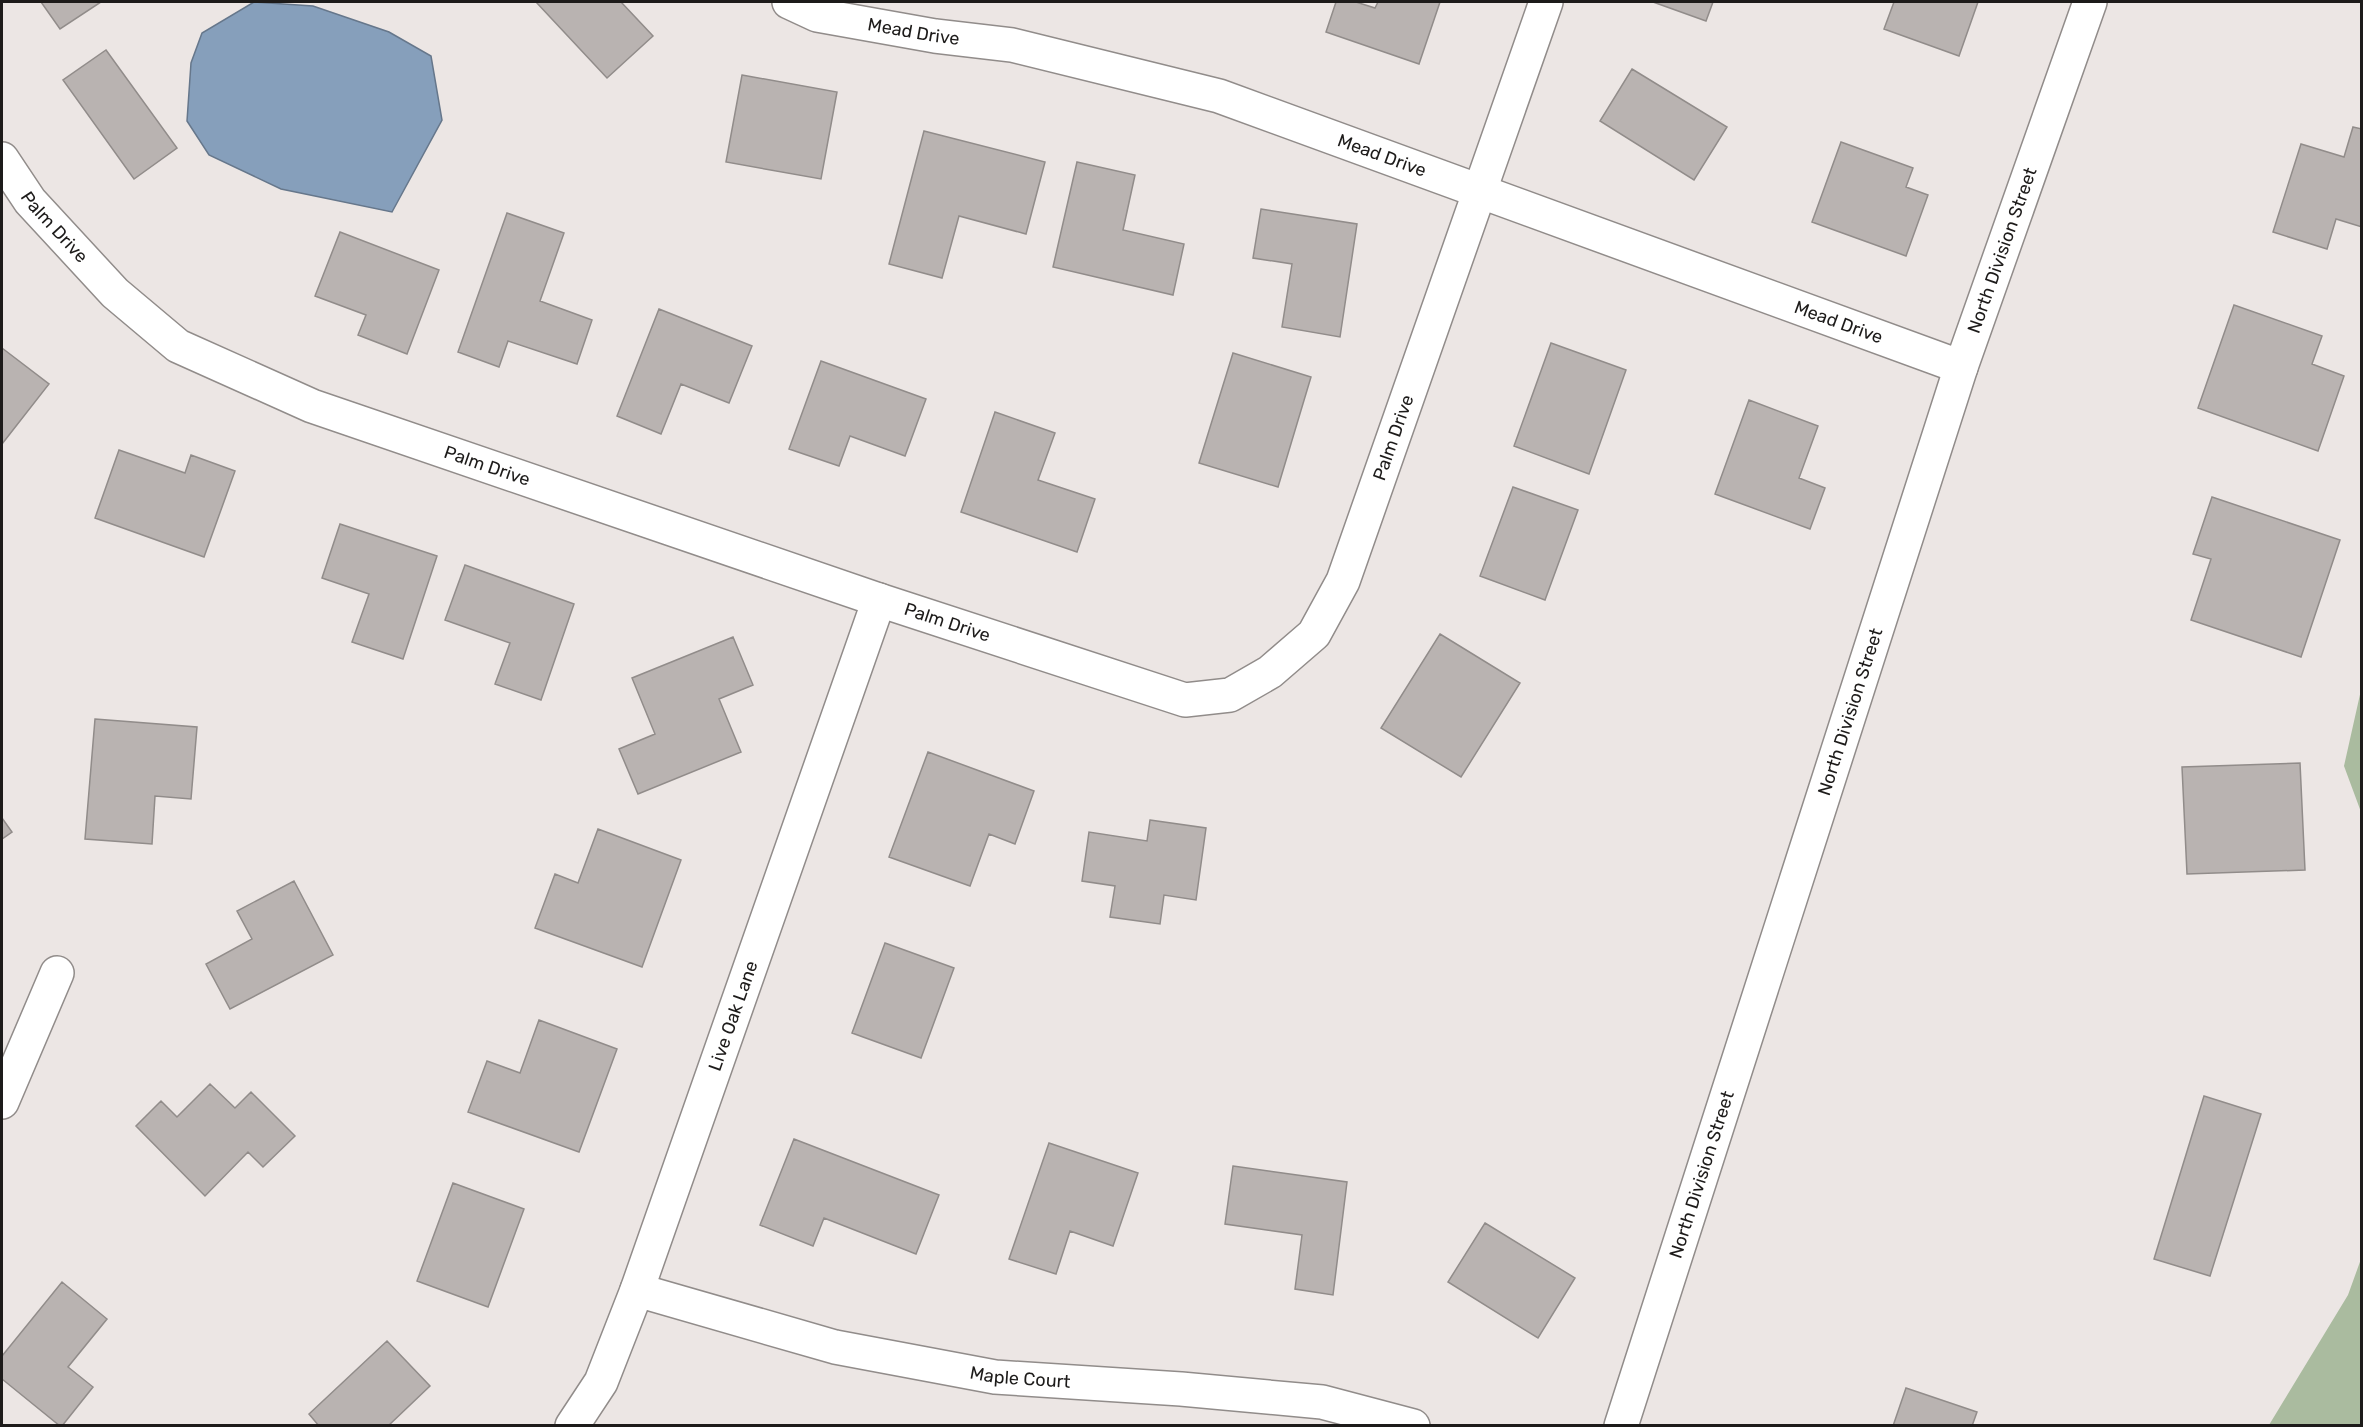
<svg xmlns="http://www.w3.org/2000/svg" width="2363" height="1427" font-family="Rubik,sans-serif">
<rect width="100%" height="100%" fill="#ece6e4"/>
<path fill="#aabb9f" d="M2361 690V812L2344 766Z
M2361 1259V1425H2269L2348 1295Z"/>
<path fill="#869fbb" stroke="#66778b" stroke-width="1.5" d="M254 2 313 6 389 32 431 56 442 120 392 212 281 189 209 155 187 121 191 63 202 33Z"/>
<path fill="#b9b3b1" stroke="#918c8a" stroke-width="1.5" d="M41 2H101L60 29Z
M536 2H621L653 36 607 78Z
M1336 2H1356L1375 8 1378 2H1440L1419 64 1326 32Z
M1653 2H1713L1706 21Z
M1894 2H1978L1959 56 1884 29Z
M106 50 177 148 134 179 63 80Z
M1632 69 1727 127 1694 180 1600 121Z
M742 75 837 92 821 179 726 162Z
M2353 127 2362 129V227L2336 219 2327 249 2273 232 2301 144 2344 157Z
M924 131 1045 162 1026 234 959 216 942 278 889 264Z
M1841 142 1913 168 1906 187 1928 195 1906 256 1812 222Z
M1077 162 1135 175 1123 230 1184 244 1173 295 1053 267Z
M1261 209 1357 224 1340 337 1282 327 1292 264 1253 258Z
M507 213 564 233 540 301 592 320 577 364 508 341 499 367 458 352Z
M340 232 439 270 407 354 358 335 366 315 315 296Z
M2234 305 2322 336 2312 364 2344 376 2318 451 2198 408Z
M659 309 752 346 729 403 681 384 661 434 617 416Z
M1551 343 1626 370 1589 474 1514 446Z
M2 348 49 384 2 444Z
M1233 353 1311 377 1278 487 1199 463Z
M821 361 926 399 905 456 850 436 839 466 789 449Z
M1749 400 1818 426 1799 478 1825 488 1810 529 1715 494Z
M995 412 1055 433 1038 480 1095 499 1077 552 961 512Z
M119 450 185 473 191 455 235 471 204 557 95 518Z
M1513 487 1578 510 1545 600 1480 576Z
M2212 497 2340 540 2301 657 2191 620 2211 559 2193 554Z
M340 524 437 556 403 659 352 642 369 594 322 578Z
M465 565 574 604 541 700 495 684 510 643 445 620Z
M1440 634 1520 683 1461 777 1381 728Z
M733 637 753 685 719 699 741 752 638 794 619 749 655 734 632 678Z
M95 719 197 727 191 799 155 796 152 844 85 839Z
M928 752 1034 791 1015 844 989 834 970 886 889 857Z
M2300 763 2305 870 2187 874 2182 767Z
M2 818 12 832 2 839Z
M1150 820 1206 828 1196 900 1164 895 1160 924 1110 917 1115 886 1082 881 1089 832 1147 841Z
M598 829 681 860 642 967 535 928 555 874 578 883Z
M294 881 333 955 230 1009 206 964 252 939 237 911Z
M885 943 954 968 921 1058 852 1033Z
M539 1020 617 1049 579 1152 468 1112 487 1061 520 1073Z
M210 1084 235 1108 251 1092 295 1136 263 1167 248 1152 205 1196 136 1126 161 1101 177 1117Z
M2204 1096 2261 1114 2210 1276 2154 1259Z
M794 1139 939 1195 916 1254 824 1218 813 1246 760 1225Z
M1049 1143 1138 1173 1113 1246 1070 1231 1056 1274 1009 1259Z
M1233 1166 1347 1182 1333 1295 1295 1289 1302 1235 1225 1224Z
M453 1183 524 1209 488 1307 417 1281Z
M1485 1223 1575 1278 1538 1338 1448 1282Z
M62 1282 107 1319 68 1367 93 1387 62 1426H60L2 1379V1356Z
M387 1341 430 1386 388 1426H319L309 1414Z
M1906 1388 1977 1412 1972 1426H1893Z"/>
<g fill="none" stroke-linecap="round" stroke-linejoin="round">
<g stroke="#918c8a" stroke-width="36">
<g id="minor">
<path id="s1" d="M789 2 817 15 935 36 1012 45 1219 96 1961 367"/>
<path id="s2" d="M2 159 30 201 115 293 178 346 312 406 879 600 1185 700 1230 695 1270 672 1314 634 1343 581 1546 2"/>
<path d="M2 1102 57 973"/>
<path id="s3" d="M637 1290 835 1347 995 1377 1181 1389 1322 1402 1413 1426"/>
<path id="s4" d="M572 1426 601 1382 637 1290 879 600"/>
<path id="s5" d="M1621 1426 1961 367 2090 2"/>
</g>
</g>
<use href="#minor" stroke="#fff" stroke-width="33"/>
</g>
<g text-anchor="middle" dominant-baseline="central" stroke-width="5" stroke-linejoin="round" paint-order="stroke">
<g font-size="18" fill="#1d1b1a" stroke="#ece6e4">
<text stroke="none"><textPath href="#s1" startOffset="129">Mead Drive</textPath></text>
<text stroke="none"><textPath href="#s1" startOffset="615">Mead Drive</textPath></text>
<text stroke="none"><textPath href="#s2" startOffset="86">Palm Drive</textPath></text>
<text stroke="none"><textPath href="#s5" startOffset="1236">North Division Street</textPath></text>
<text stroke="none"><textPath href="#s1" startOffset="1101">Mead Drive</textPath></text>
<text stroke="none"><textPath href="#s2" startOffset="1688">Palm Drive</textPath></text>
<text stroke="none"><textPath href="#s2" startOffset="590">Palm Drive</textPath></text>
<text stroke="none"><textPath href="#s2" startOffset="1076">Palm Drive</textPath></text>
<text stroke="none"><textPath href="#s5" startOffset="750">North Division Street</textPath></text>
<text stroke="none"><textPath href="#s4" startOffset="442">Live Oak Lane</textPath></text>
<text stroke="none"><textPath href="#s5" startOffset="264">North Division Street</textPath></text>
<text stroke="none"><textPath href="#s3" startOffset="394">Maple Court</textPath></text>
</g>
</g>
<rect width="2363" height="1427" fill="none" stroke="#1d1b1a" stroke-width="6"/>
</svg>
